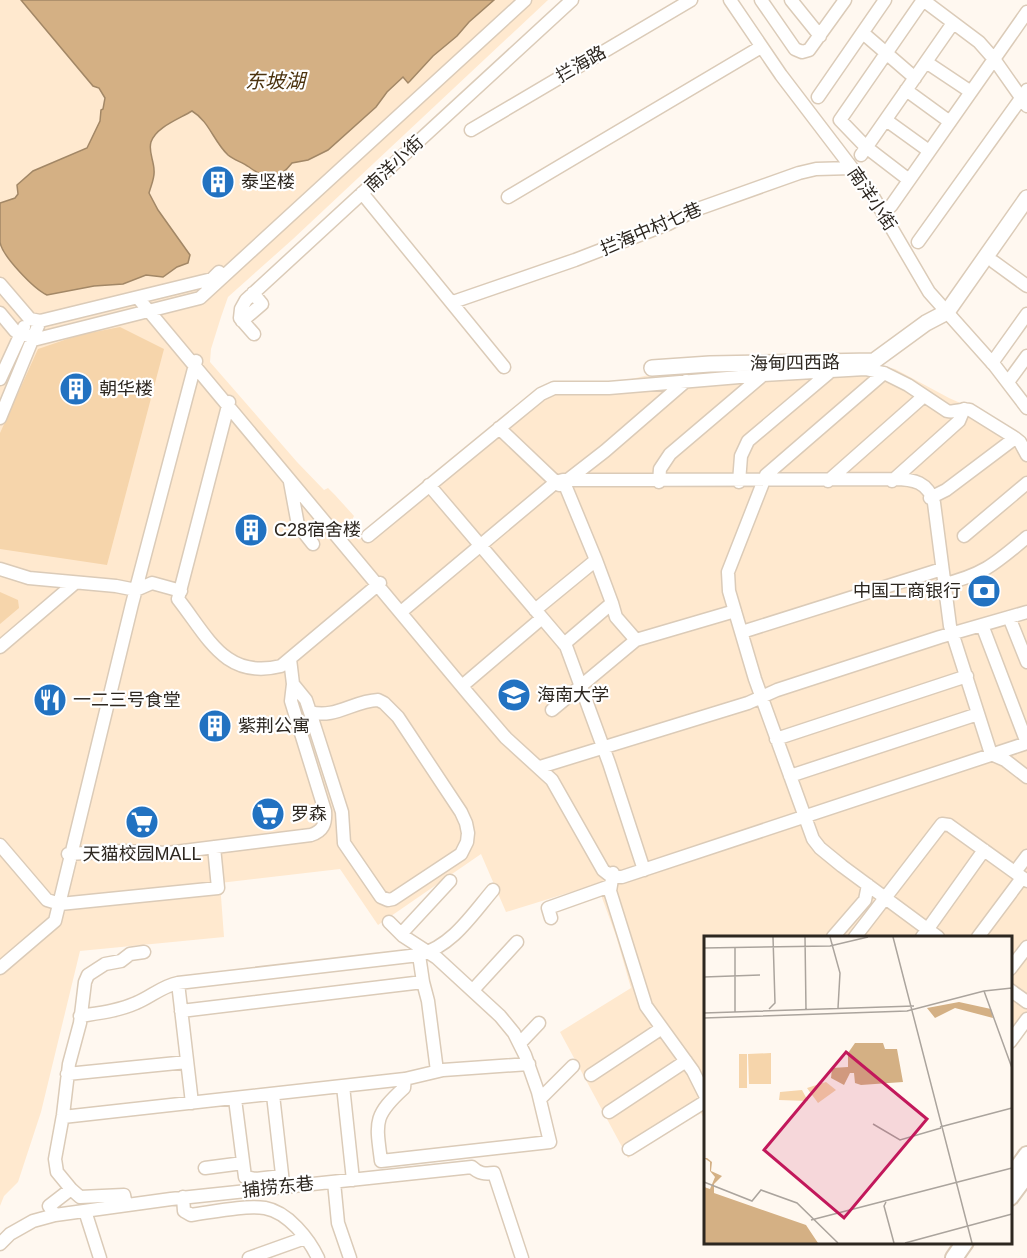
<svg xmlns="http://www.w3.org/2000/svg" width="1027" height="1258" font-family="Helvetica,'Noto Sans SC',sans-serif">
<rect width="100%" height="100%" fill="#fff8f0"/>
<path fill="#ffe9cf" d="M0 0H548L293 239 228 297 221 317 211 349 210 362 297 462 324 490 328 488 335 495 354 516 352 520 366 536 538 392 609 384 649 375 705 371 886 367 895 369 949 398 985 414 1027 442V1028L1011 1051 1010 937H706V1122L701 1113 671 1129 628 1158 560 1032 631 988 616 936 597 884 506 912 481 854 378 925 340 869 220 883 224 937 80 951 41 1112 18 1182 4 1196 0 1206Z"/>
<path fill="#f6d5ab" d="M120 327 164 349 107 565 0 549V433L38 349 79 335Z
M0 592 18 600 19 608 0 624Z"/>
<path fill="#d4b084" stroke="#a28766" stroke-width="1.5" d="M21 0H494L469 22 457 36 433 56 410 81 408 83 403 77 387 92 376 107 328 150 308 160 292 163C277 182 268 181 249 167 242 162 234 160 228 155 214 142 209 121 192 111 179 119 156 127 151 142 148 151 154 161 154 170 155 178 151 185 149 193L158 210 190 255 188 263 177 267 163 277 146 275 123 284 94 286 47 295C34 289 2 256 0 242 0 229 0 216 0 203L15 198 18 194 17 185 33 171 87 148 100 121 101 110 103 109 105 98 99 88 93 86Z"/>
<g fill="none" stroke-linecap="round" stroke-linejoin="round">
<g stroke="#dbcbb8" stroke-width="15">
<path id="minor" d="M730 0 781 75 871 193 929 292 995 366 1027 408
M761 0 795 49 802 52 809 50 845 0
M791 0 820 36
M863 33 915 78
M926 62 971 92
M906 90 950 122
M818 97 885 0
M886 120 929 151
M471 130 691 0
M861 155 953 23
M909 180 866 147 840 120 923 0 979 42 994 59 1027 106
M362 193 504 367
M508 197 761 47
M891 206 1027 12
M918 242 1027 90
M994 262 1027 286
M0 284 30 319 40 321 212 279 219 272
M138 298 470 696 506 738 552 780 603 870 612 877H622L1027 743 982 625
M453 302 575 260 668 224 695 210 799 173 816 169 852 168
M0 313 15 331 37 339 200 298 525 0
M242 321 262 304 253 293
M254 334 240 318 241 309 246 300 572 0
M992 363 1027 314
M884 373 766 475 728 572 729 591 755 679 813 839 820 848 842 866 938 937
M0 379 24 327
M1008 382 1027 356
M229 402 178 599C208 637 225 680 281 666L380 583
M0 418 40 321
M499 428 559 485
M569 479 605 451 686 381
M828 481 924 396
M892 481 959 421 964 409
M290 482 298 525 313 544
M659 482 660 469 670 454 763 375
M739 482 741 456 748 441 831 371
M429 485 566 646 609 763 644 870
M930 498 946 490 1015 438
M368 536 541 394 554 388H609L763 375 865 369 884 373 908 385 947 411C956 413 962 408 970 410L1015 438 1020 442 1027 455
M964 536 1027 483
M596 560 612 603 616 617 636 640 735 611
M0 569 29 578 116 586 136 590 152 583 181 591
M941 585C983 575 995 564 1027 537
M535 610 596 560 563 480
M401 612 556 482 563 480 894 479C914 479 928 482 934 503L950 626 991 754 1005 760 1027 777
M1009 617 1027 662
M742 632 942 569
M564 644 612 603
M0 647 75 583
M293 684 306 700 310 712 342 812 344 843 381 897 388 900 393 899 461 854 467 842 468 833 466 823 461 812 398 717 384 703 378 700C353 701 335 719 310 712
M462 686 542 618
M552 710 636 640
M776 739 967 676
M540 767 748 703 777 690 940 637 1027 612
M790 776 978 714
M0 845 47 900 60 904 218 888 214 847
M68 854 123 851 167 853 311 835C323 831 326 824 325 811L291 701 293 684 290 659
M1015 872 1027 856
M613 873 610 891 646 1006 693 1071 706 1097
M551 918 548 908 610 886
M389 922 403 936 437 958 500 1016 514 1033 525 1055 538 1092 550 1142 381 1161C376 1122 373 1116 404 1088L405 1079
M401 934 450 881
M833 937 865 900 868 885
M855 937 942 824 949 825 1027 881
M922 937 984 850
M978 937 1022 878
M419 955 423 982
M0 968 55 921 132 604 196 361
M1010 969 1027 947
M178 983 192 1103
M473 990 517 942
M1010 990 1027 1002
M181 1011 423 982 428 1001 437 1071
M80 1016C99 1013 118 1011 136 1003 151 997 162 986 178 983L419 955C452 946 471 916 493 890
M1010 1042 1027 1019
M520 1043 539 1023
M67 1074 187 1062
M591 1075 662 1028
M343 1086 353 1180
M273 1095 283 1183
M235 1099 245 1177 256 1179 282 1176
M540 1099 573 1066
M609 1112 686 1061
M63 1117 405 1079 443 1070 529 1064
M629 1149 706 1101
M205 1168 243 1163
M334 1182 338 1223 350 1258
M183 1197 184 1211 191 1215C213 1212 244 1205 265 1208 288 1212 309 1239 318 1258
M126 1205 124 1195 80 1197 71 1189 57 1172 55 1159 63 1115 69 1064 80 1023 85 982 88 975 105 964 121 961 130 954 144 952
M85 1211 100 1258
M55 1215 49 1206 71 1189
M0 1244 10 1234 33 1221 55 1215 171 1199 472 1167C479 1174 485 1174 494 1173L522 1258
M249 1258 305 1238"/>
</g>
<g stroke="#dbcbb8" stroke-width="18">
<path id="tertiary" d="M652 368 710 364 874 361 926 323 947 312 1027 198"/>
</g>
<g stroke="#dbcbb8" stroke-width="20">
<path id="secondary" d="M1010 1179 1027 1155
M1010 1197 1027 1174
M954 1258 965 1242"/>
</g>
<use href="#minor" stroke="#fff" stroke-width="12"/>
<use href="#tertiary" stroke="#fff" stroke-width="15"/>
<use href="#secondary" stroke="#fff" stroke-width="16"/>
</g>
<defs>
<g id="building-disc" transform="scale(1.725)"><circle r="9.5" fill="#2272c1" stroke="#fff"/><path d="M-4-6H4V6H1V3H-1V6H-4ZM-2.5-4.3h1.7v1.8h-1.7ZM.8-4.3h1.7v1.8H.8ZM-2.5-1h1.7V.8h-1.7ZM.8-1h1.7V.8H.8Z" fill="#fff"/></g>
<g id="bank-disc" transform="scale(1.725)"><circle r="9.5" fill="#2272c1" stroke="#fff"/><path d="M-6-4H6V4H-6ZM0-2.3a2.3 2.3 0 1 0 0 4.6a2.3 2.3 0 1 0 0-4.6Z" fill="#fff"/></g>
<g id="university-disc" transform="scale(1.725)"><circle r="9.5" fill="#2272c1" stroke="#fff"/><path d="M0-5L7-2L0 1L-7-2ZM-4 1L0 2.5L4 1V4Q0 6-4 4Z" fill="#fff"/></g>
<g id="restaurant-disc" transform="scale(1.725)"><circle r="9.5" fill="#2272c1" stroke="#fff"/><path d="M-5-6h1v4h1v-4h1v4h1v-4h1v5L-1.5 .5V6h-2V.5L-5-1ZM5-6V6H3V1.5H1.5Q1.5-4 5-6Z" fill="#fff"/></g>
<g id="supermarket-disc" transform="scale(1.725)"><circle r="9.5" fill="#2272c1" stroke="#fff"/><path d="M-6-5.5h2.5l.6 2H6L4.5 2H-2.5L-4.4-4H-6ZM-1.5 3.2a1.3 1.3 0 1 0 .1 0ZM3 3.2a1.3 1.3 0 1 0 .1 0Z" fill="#fff"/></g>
</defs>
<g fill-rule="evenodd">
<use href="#building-disc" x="218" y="182"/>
<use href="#building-disc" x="76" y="389"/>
<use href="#building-disc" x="251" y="530"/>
<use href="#bank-disc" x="984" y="591"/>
<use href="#university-disc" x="514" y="695"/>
<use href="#restaurant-disc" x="50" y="700"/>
<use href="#building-disc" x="215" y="726"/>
<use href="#supermarket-disc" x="268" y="814"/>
<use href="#supermarket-disc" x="142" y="822"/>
</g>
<g text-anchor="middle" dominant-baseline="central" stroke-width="4.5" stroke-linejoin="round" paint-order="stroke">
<g font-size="18" fill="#2d2720" stroke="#fff">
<text transform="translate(581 64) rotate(-30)">拦海路</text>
<text transform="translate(394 164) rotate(-43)">南洋小街</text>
<text transform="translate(872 199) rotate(56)">南洋小街</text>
<text transform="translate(651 229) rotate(-23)">拦海中村七巷</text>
<text transform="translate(795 363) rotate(-1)">海甸四西路</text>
<text transform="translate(278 1187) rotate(-6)">捕捞东巷</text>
</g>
<g font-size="18" fill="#2d2720" stroke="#fff" text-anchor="start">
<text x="241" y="182">泰坚楼</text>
<text x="99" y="389">朝华楼</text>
<text x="274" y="530">C28宿舍楼</text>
<text x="961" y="591" text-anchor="end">中国工商银行</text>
<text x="537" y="695">海南大学</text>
<text x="73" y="700">一二三号食堂</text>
<text x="238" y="726">紫荆公寓</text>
<text x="291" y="814">罗森</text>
<text x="142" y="854" text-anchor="middle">天猫校园MALL</text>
</g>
<g font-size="20" font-style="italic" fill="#4c330f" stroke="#fff">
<text x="275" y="81">东坡湖</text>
</g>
</g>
<g transform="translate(704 936)">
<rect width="308" height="308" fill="#fff8f0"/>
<path d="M67 117V148H45L44 118ZM35 118H43V152H35ZM122 146 132 154 114 167 103 152ZM98 154 104 165 75 164 76 156Z" fill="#f6d5ab"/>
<path d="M255 66 287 73 289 82 251 72 231 82 223 72ZM151 107H179L181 113H193L199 146 157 149 151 147 150 137H146L140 149 127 142 128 132 144 131V117ZM0 222H3L8 226 7 235 18 240 10 248V257L102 289 114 307H0V251L6 253 11 241 6 235V226Z" fill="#d4b084"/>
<path fill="none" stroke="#aba49d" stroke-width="1.5" d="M101 1 102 74M126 1 136 37 134 72M189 1 268 307M31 11V76M0 12 126 10 164 1M0 41 56 39M280 55 308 132M65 73 71 67 69 1M0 77 210 70M0 82 203 75 280 55 308 52M169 188 196 204 237 192M236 191 308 172M0 246 48 265 57 254 93 267 134 307M182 266 180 270 190 307M107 284 308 232M201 307 308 278"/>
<path fill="#c2185b" fill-opacity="0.15" stroke="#c2185b" stroke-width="3" d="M142 116 223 183 140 282 60 214Z"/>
<rect width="308" height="308" fill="none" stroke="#2d2720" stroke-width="3"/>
</g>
</svg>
